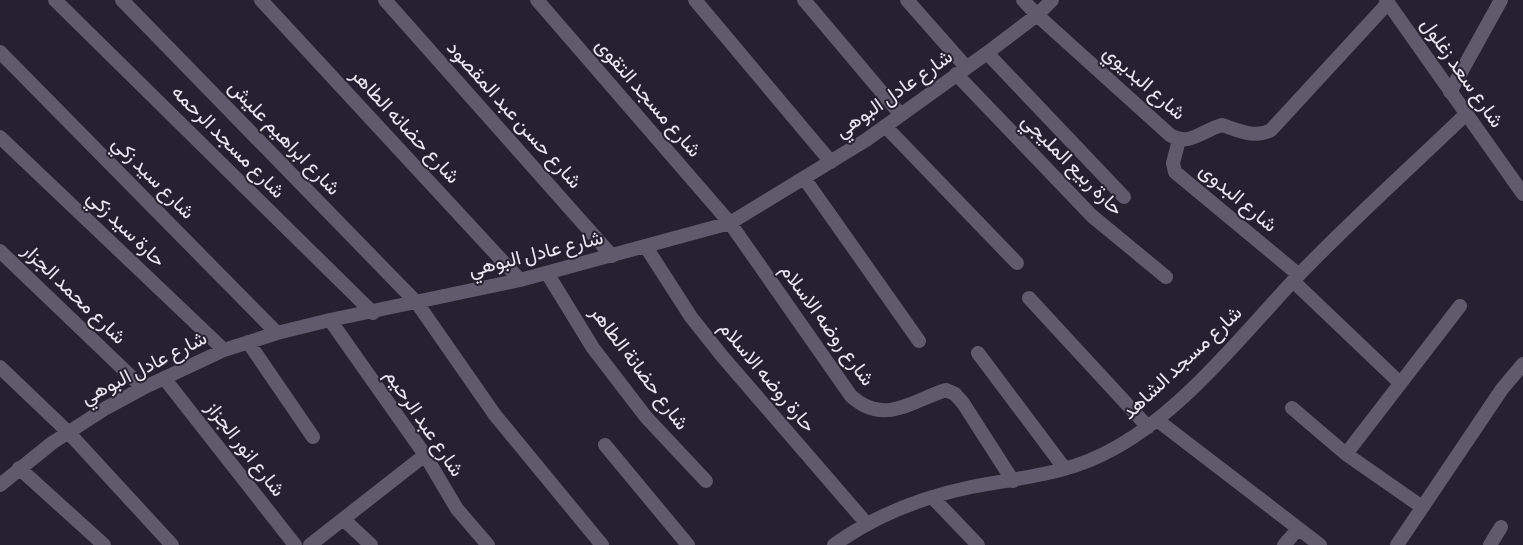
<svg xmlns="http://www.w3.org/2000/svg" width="1523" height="545" font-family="'Alegreya Sans',Vazirmatn,sans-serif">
<rect width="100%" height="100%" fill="#252130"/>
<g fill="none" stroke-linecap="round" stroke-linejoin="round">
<path stroke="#5f5b6c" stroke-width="14" d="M55 0 373 313
M122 0 417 303 495 415 602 545
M261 0 520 280
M385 0 612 256
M537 0 730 223 851 396C884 426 911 401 946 390L955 394 963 403 1013 481
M695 0 831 162
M804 0 901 115
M907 0 966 67
M1023 0 1037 15 1170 135C1189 147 1203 130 1222 125 1238 130 1255 139 1271 130L1388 3
M0 52 277 333
M987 53 1124 197
M956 74 1092 216 1166 277
M1450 92 1501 0
M885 126 1017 263
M0 137 224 350
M1179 140 1173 163 1175 172 1299 275
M804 178 919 341
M646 247 691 317 722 356 867 524
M0 251 143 388
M547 273 593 348 646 417 706 481
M1293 281 1400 383
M1029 298 1148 427
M330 320 425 455 457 509 488 545
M248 342 313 437
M978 353 1065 469
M0 367 68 432 172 545
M164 378 295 545
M1292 408 1346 454 1422 507
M1157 420 1320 545
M605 445 688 545
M1346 454 1460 306
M19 468 104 545
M0 485 52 443 106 408 143 388 224 350 277 333 330 320 520 280 730 223 866 140 987 53 1037 15 1052 0
M932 497 978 545
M343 519 371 545
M310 545 425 455
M834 545C874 516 923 497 971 487 1022 477 1068 475 1115 448 1181 412 1241 337 1292 282 1347 224 1408 170 1465 115
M1284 545 1298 529
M1397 545 1502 389 1523 364
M1490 545 1501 527"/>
<path stroke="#5f5b6c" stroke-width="14" d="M1386 0 1523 194"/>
</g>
<g text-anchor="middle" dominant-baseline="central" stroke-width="4" stroke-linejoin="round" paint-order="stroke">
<g font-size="20" fill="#e9e7f1" stroke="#252130">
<text transform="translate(1462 73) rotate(55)">شارع سعد زغلول</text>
<text transform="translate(1144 83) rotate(41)">شارع البديوي</text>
<text transform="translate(894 94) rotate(-35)">شارع عادل البوهي</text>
<text transform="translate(648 98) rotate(49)">شارع مسجد التقوى</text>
<text transform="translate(514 115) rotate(48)">شارع حسن عبد المقصود</text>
<text transform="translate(405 126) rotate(47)">شارع حضانه الطاهر</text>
<text transform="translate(284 138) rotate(46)">شارع ابراهيم عليش</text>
<text transform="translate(228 142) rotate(45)">شارع مسجد الرحمه</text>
<text transform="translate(1072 165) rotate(45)">حارة ربيع المليجي</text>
<text transform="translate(153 178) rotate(45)">شارع سيد زكي</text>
<text transform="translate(1238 198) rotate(40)">شارع البدوى</text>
<text transform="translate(126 229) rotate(44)">حارة سيد زكي</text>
<text transform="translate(536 254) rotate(-14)">شارع عادل البوهي</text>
<text transform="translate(74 294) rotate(44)">شارع محمد الجزار</text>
<text transform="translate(827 325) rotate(54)">شارع روضه الاسلام</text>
<text transform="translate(1182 363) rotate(-43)">شارع مسجد الشاهد</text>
<text transform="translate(144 368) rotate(-27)">شارع عادل البوهي</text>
<text transform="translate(639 368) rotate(53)">شارع حضانة الطاهر</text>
<text transform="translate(767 377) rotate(50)">حارة روضه الاسلام</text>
<text transform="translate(424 423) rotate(56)">شارع عبد الرحيم</text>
<text transform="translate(245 449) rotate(52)">شارع انور الجزاز</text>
</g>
</g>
</svg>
